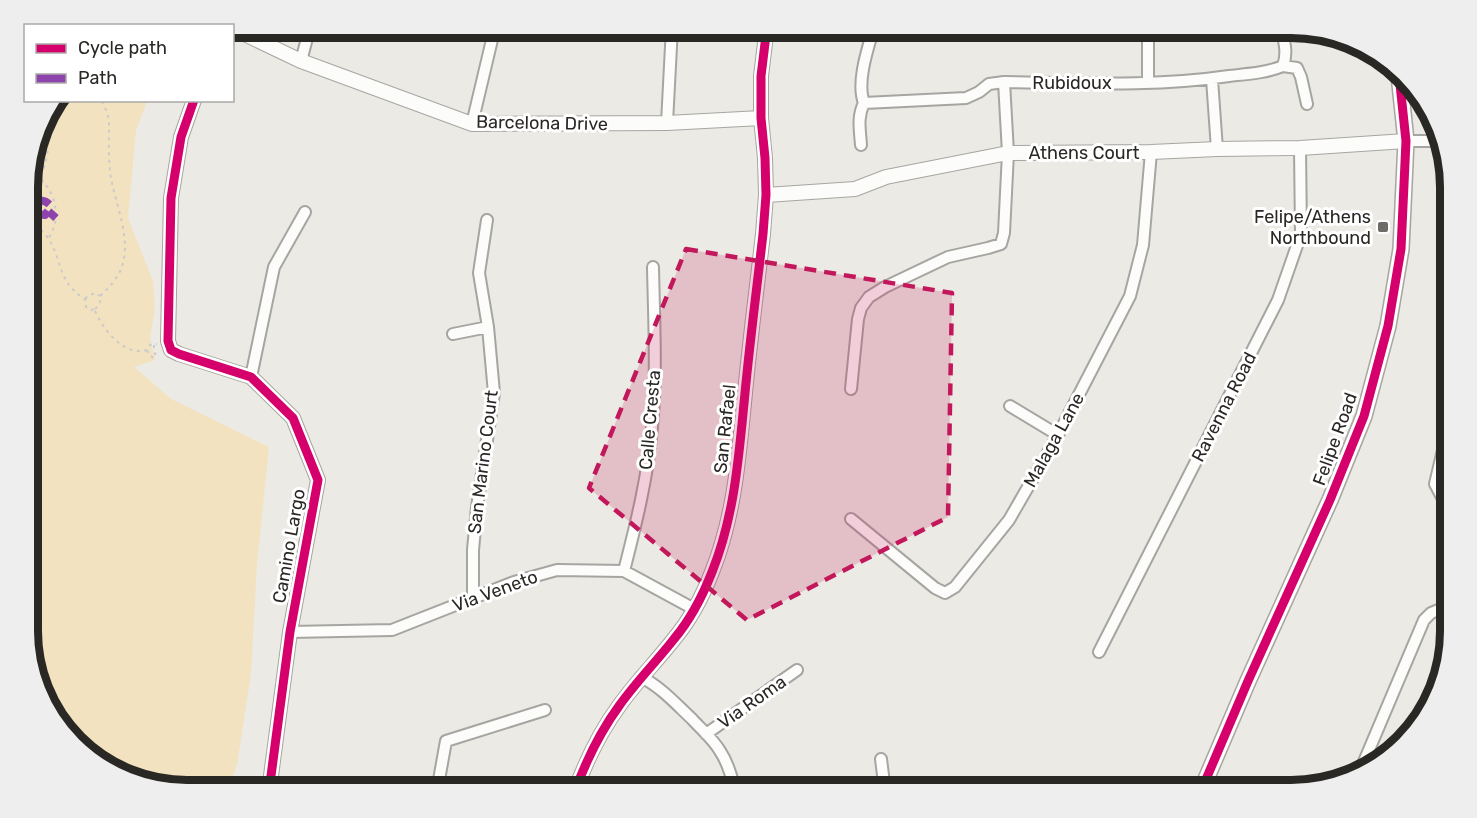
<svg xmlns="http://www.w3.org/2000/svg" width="1477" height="818" font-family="Rubik,sans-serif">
<rect width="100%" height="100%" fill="#eceae4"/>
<path fill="#f2e2c0" d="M55 101H147L136 131 128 218 153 281 155 308 150 339 155 360 134 367 171 399 269 447 257 564 251 674 237 765 227 791H186L107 770 54 721 28 652V166L44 115Z"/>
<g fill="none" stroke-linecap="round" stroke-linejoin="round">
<g stroke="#a7a5a1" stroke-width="14">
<path id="minor" d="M1281 27C1284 41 1288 52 1283 66
M301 61 310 27
M1283 66 1297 68 1301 77 1307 104
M1212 79 1217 149
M1148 83V27
M864 103 966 98 979 92 989 84 1004 82C1079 83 1155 87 1229 76 1247 74 1266 73 1283 66
M864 103C856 82 868 48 874 27
M667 123 672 27
M472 124 495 27
M1406 141H1438
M861 145C860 130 857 117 864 103
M453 334 488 327
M251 377 274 267 305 212
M851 389 858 319 861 308 869 297 885 287 948 257 988 248 1001 244 1004 233 1008 153 1004 82
M1010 406 1058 435
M1450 420 1435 484 1444 501 1450 502
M851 519 935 588 945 593 955 587 1009 520 1058 435 1130 296 1143 245 1151 152
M624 571C636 524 648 476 652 427 657 374 654 320 653 267
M473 597V550L477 507 494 393 488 327 479 273 487 220
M290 632 392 630 514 582 557 570 624 571 694 609
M1099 652 1278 300 1301 234 1300 148
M641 677C661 687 676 704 692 719 701 729 713 739 720 751 728 763 732 777 735 791
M706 734 797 670
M881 759 885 791
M1360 771 1424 620 1431 613 1443 608 1450 610
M437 791 446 741 545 710"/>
</g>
<g stroke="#a7a5a1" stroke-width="16">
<path id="tertiary" d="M232 28 301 61 472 124 667 123 761 118
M194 100 181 137 171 198 168 341 171 350 179 354 251 377 293 418 318 480 290 632 269 791
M766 195 855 189 886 177 1008 153 1151 152 1217 149 1300 148 1406 141
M575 791C586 761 600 732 619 706 636 682 656 662 674 639 690 620 703 595 712 572 735 515 739 454 745 393 750 340 757 287 763 234L766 195 765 158 761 118V76L767 27"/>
</g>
<g stroke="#a7a5a1" stroke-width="18">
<path id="secondary" d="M1201 791 1248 681 1330 500 1364 416 1388 326 1401 249 1406 141 1399 75"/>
</g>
<path stroke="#cbcbc9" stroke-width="2" stroke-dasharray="3 4.5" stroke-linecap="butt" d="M41 122C51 147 49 154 40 178 56 194 62 219 48 239
M28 176 40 178 28 197
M28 205 30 208 29 216C35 224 42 230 48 238 63 261 57 282 85 299L86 307 91 310 95 309
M85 299C90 294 94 292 100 296
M95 309C99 305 101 303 100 296 107 290 113 283 118 275 135 246 116 207 111 178 108 160 109 140 109 121L107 112 101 100
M95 311C103 329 124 357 147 350 149 344 151 344 157 344
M147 350 150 356 154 358 156 356 154 351V344"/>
<use href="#minor" stroke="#fcfcfb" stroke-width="10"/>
<use href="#tertiary" stroke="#fcfcfb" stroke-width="14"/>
<use href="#secondary" stroke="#fcfcfb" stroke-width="15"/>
<path stroke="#8e44ad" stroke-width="8" stroke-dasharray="15 8" stroke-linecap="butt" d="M48 211 45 215 38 214 35 208C37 199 44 199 50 205L48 211 56 218"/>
<g stroke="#fff" stroke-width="13">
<path id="cycleway" d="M194 100 181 137 171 198 168 341 171 350 179 354 251 377 293 418 318 480 290 632 269 791
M575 791C586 761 600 732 619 706 636 682 656 662 674 639 690 620 703 595 712 572 735 515 739 454 745 393 750 340 757 287 763 234L766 195 765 158 761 118V76L767 27
M1201 791 1248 681 1330 500 1364 416 1388 326 1401 249 1406 141 1399 75"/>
</g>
<use href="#cycleway" stroke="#d6006c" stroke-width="9"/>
</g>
<path fill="#c2185b" fill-opacity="0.2" stroke="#c2185b" stroke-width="4.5" stroke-dasharray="12 8" stroke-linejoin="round" d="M686 249 952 293 948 517 747 620 589 488Z"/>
<rect fill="#6e6c68" stroke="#fff" stroke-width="2" x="1377" y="221" width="12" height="12" rx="3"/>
<g text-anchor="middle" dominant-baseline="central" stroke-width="6" stroke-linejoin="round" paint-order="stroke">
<g font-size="18" fill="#2a2825" stroke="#fff">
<text x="1072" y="83">Rubidoux</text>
<text transform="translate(542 123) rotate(1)">Barcelona Drive</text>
<text x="1084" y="153">Athens Court</text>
<text transform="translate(1224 407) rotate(-63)">Ravenna Road</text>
<text transform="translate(650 420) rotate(-85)">Calle Cresta</text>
<text transform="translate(725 429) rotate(-84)">San Rafael</text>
<text transform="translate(1335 439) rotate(-70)">Felipe Road</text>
<text transform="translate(1054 440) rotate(-61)">Malaga Lane</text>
<text transform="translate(483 462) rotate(-83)">San Marino Court</text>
<text transform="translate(289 546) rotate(-80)">Camino Largo</text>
<text transform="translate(495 591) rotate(-20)">Via Veneto</text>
<text transform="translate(752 702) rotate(-35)">Via Roma</text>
</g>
<g font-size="18" fill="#2a2825" stroke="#fff" text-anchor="end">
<text x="1371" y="217">Felipe/Athens<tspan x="1371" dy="21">Northbound</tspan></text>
</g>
</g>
<path d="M0 0H1477V818H0ZM187 38H1291A149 149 0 0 1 1440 187V631A149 149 0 0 1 1291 780H187A149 149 0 0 1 38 631V187A149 149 0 0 1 187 38Z" fill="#eee" fill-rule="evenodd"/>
<path fill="none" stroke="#2a2825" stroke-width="8" d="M187 38H1291A149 149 0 0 1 1440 187V631A149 149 0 0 1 1291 780H187A149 149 0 0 1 38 631V187A149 149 0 0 1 187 38Z"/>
<rect x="24" y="24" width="210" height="78" fill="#ffffff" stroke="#aaa9a8" stroke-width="1.5"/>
<rect x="36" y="44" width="30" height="9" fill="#d6006c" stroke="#aaa9a8" stroke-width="1.5"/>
<text x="78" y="54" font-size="18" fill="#2a2825">Cycle path</text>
<rect x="36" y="74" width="30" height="9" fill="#8e44ad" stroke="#aaa9a8" stroke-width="1.5"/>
<text x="78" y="84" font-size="18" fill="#2a2825">Path</text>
</svg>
